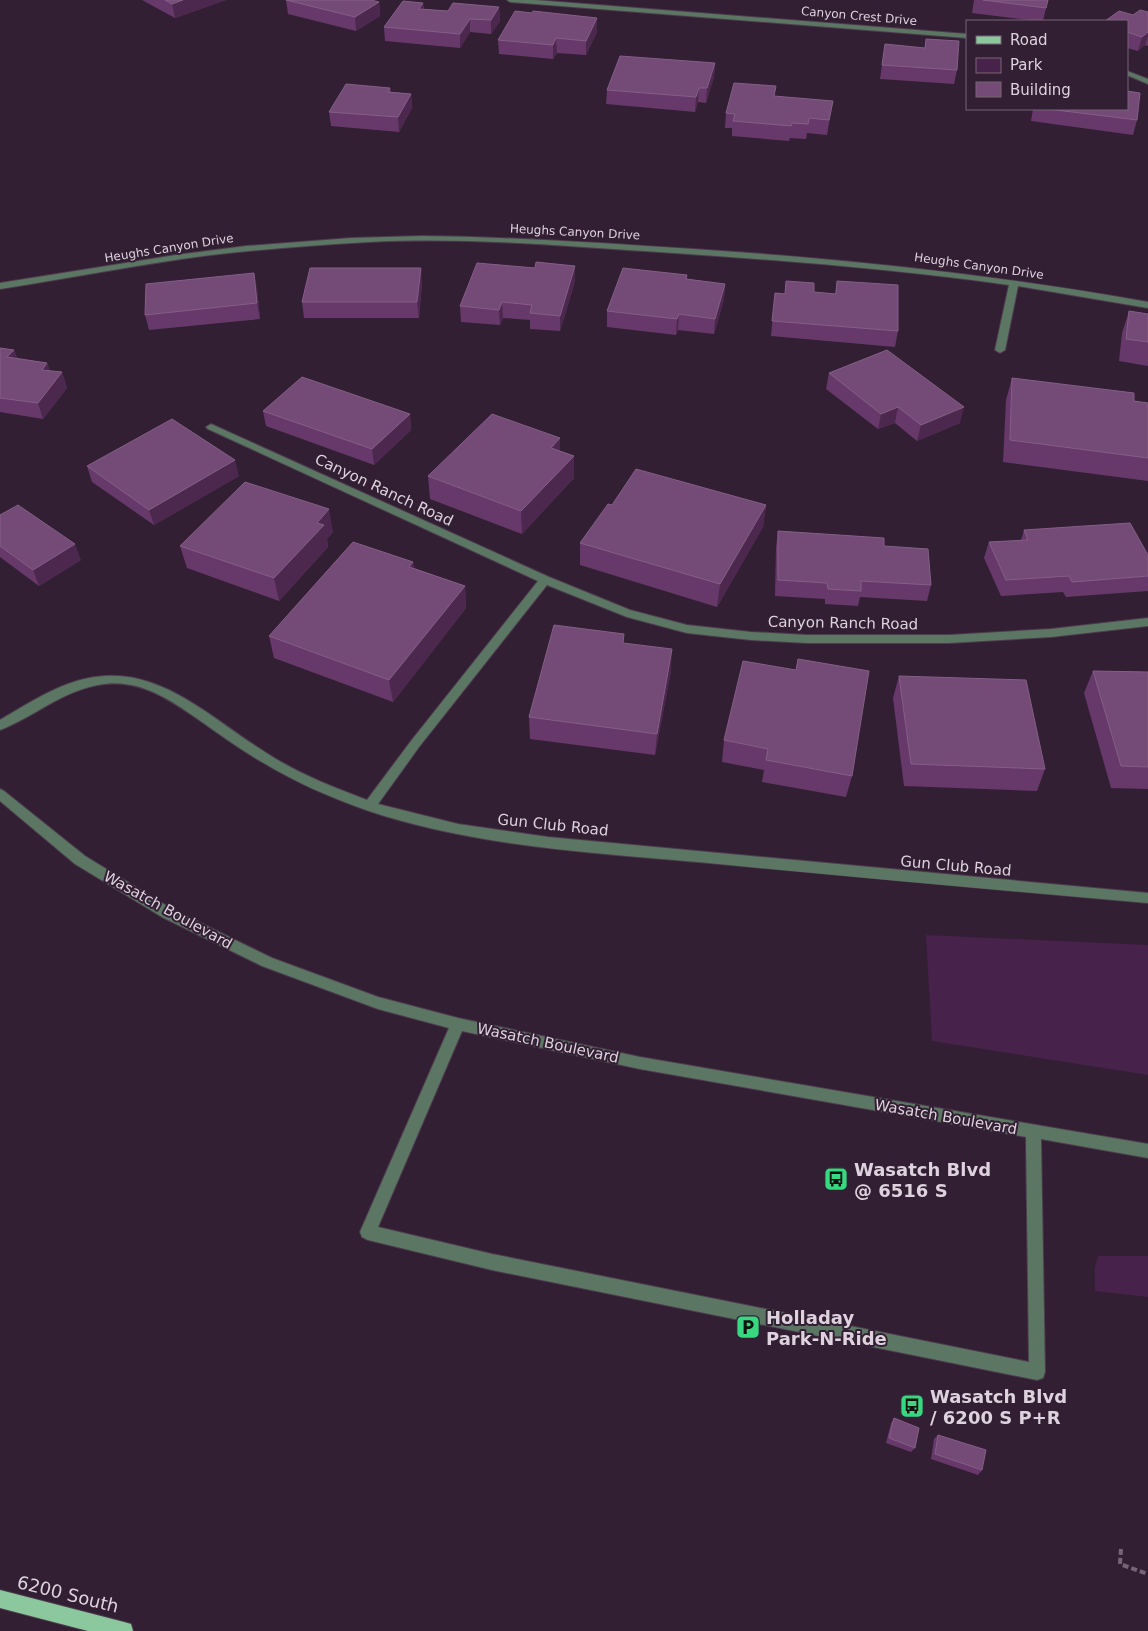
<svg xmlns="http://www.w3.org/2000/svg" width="1148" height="1631" font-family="'DejaVu Sans',sans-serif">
<rect width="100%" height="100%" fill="#321f33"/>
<path fill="#47224a" d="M926 935 1148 945V1075L932 1041Z
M1098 1256H1148V1297L1095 1291V1267Z"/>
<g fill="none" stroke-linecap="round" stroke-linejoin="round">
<g stroke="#4e3c4e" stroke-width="2">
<path id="minor" d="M507 0H535L967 34V38L510 2Z
M1127 71 1148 79V84L1127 75Z
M421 236C512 237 603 243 693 249 846 259 997 275 1148 302V308L1018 286 1005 350 1000 353 995 350 1009 285C888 268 766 259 644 251 553 245 460 237 369 242 316 245 264 249 211 255 141 264 71 278 0 289V283L176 255 246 246 351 238Z
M211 424 549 577 630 610 687 625 751 632 807 635H949L1051 629 1148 618V626L1051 637 949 643H807L751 640 687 633 627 617 547 585 419 747 378 804 458 824 548 837 1148 893V903C998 890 848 877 698 862 587 852 472 846 366 810 329 797 295 782 262 762 241 750 222 736 202 722 170 700 139 677 98 685 60 692 34 717 0 730V720C31 702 66 678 104 676 166 671 217 723 268 754 299 774 333 787 367 800L411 741 538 581 208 429 206 427Z
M0 789 4 791 85 856 172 909 272 958 378 997 458 1018 640 1057 1148 1144V1158L1041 1139 1045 1372 1043 1378 1037 1380 492 1270 368 1240 362 1237 360 1232 449 1028 378 1009 262 966 162 917 75 864 0 801ZM462 1031 640 1069 1026 1137 1029 1362 492 1254 378 1227Z"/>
</g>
<g stroke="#4e3c4e" stroke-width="2">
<path id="major" d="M0 1590 124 1622 131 1624 133 1631H88L0 1608Z"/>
</g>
<path stroke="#756576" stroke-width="4" stroke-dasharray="6 3" stroke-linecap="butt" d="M1121 1549 1120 1564 1148 1574"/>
<use href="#minor" fill="#5b7763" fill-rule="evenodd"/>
<use href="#major" fill="#8bc89e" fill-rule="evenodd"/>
</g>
<path fill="#67396a" d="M142 0H226L175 18Z
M286 0 379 2 380 16 356 31 288 14Z
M974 0H1048L1043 21H1036L972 13Z
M423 3 424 9 448 11 499 7 500 21 491 34 470 32 460 48 385 41 384 27Z
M1148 12V46L1145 45 1138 51 1127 48V21L1133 15Z
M597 32 586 55 557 53 553 59 499 54 498 40Z
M926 39 957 70 954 84 880 79 885 44 925 48Z
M715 63 714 77 706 103 698 102 695 112 606 104 607 90Z
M390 88 391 92 411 94 412 108 399 132 331 126 329 112Z
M775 97 833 101 827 135 807 133 806 139 790 138 789 141 732 136V128H725L726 113Z
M1033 109H1127L1137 120 1133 135 1031 121Z
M687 275V279L725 284 724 299 714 334 678 330 676 335 607 327V311Z
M575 281 560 331 530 329V320L503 318 500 325 461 322 460 306Z
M786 281 814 292 835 294 837 281 898 331 895 347 771 336 775 293 785 294Z
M422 283 419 318H304L302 302Z
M257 288 260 319 149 330 145 315Z
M1129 311 1148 314V366L1119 361 1122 333Z
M0 348 14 350 17 358 47 363 50 371 62 372 67 388 43 419 0 412Z
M829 373 960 423 917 441 895 423 878 429 826 389Z
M1012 378 1134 401 1148 403V481L1003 462 1006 400Z
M263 411 410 414 411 430 374 465 266 426Z
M560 451 574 456V478L522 534 430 499 428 476Z
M87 466 239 476 154 525 92 482Z
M612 505H766L763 527 717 607 580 565V543Z
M0 515 81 560 39 586 0 557Z
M1024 530 1148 555V591L1066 597 1063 592 1001 596 984 558 989 542 1021 540Z
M778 531 884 546 931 585 927 601 860 597 858 606 825 604V599L775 596 776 547Z
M333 532 327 539 328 547 279 601 187 568 180 546Z
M413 562 414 568 465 586 466 608 393 702 274 658 269 636Z
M624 643 671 671 655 755 530 739 529 717Z
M796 670 852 776 846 797 762 782 764 770 722 762 724 740Z
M1093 671 1148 672V789L1111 788 1084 693Z
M899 676 1045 769 1037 791 904 786 893 698Z
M894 1418 915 1448 911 1452 886 1443 891 1423Z
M938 1435 982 1470 978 1475 931 1459 934 1439Z"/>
<path fill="#4c284f" d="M183 0H226L175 18 172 4Z
M379 2 380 16 356 31 355 17Z
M423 3 424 16 419 9Z
M499 7 500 21 491 34V20Z
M597 18V32L586 55V41Z
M470 19V32L460 48V34Z
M1148 32V36L1145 45 1138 51 1142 37Z
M556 38 557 53 553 59V45Z
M715 63 714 77 706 103 707 88Z
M699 88 698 102 695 112 696 97Z
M411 94 412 108 399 132 398 117Z
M575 266V281L560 331V316Z
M421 268 422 283 419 318 417 302Z
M254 273 257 288 260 319 257 303Z
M725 284 724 299 714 334 715 319Z
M502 302 503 318 500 325 499 310Z
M679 314 678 330 676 335 677 319Z
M14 350 19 366 7 357Z
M47 363 53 379 42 370Z
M62 372 67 388 43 419 38 403Z
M898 407 895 423 878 429 881 414Z
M964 407 960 423 917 441 921 425Z
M410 414 411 430 374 465 372 449Z
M560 438V461L551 448Z
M574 456V478L522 534 521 511Z
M235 460 239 476 154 525 149 510Z
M766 505 763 527 717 607 720 584Z
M329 509 333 532 327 539 328 547 279 601 274 578 317 523Z
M75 544 81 560 39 586 33 570Z
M413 562 416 585 409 567Z
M465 586 466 608 393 702 389 680Z
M672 649 671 671 655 755 657 734Z"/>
<path fill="#744a76" stroke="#845f86" d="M165 0H183L172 4Z
M286 0H371L379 2 355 17Z
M983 0H1048L1046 8Z
M403 1 423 3 419 9 448 11 453 3 499 7 491 20 470 19 460 34 384 27Z
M1140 10 1148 12V32L1142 37 1127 32V21H1105L1119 11 1133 15Z
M515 11 532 13 533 11 597 18 586 41 556 38 553 45 498 40Z
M926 39 959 41 957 70 882 65 885 44 925 48Z
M620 56 715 63 707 88H699L696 97 607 90Z
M734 83 776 86 774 96 833 101 829 120 809 118 808 124 792 123 791 126 733 121 735 114 726 113Z
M346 84 390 88 388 92 411 94 398 117 329 112Z
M1127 91 1140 93 1137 120 1048 109H1127Z
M536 262 575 266 560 316 530 313 532 305 502 302 499 310 460 306 477 263 535 268Z
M310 268H421L417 302H302Z
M623 268 687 275 686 279 725 284 715 319 679 314 677 319 607 311Z
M254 273 257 303 145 315 146 284Z
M786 281 814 283V292L836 294 837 281 898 285V331L772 321 775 293 785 294Z
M1129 311 1148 314V342L1126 339Z
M0 348 14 350 7 357 47 363 42 370 62 372 38 403 0 398Z
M887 350 964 407 921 425 898 407 881 414 829 373Z
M302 377 410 414 372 449 263 411Z
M1012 378 1134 393V401L1148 403V458L1010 440Z
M492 414 560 438 551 448 574 456 521 511 428 476Z
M172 419 235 460 149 510 87 466Z
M636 469 766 505 720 584 580 543 608 504 612 505Z
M245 482 329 509 317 523 324 525 274 578 180 546Z
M18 505 75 544 33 570 0 546V515Z
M1130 523 1148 555V576L1072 582 1069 576 1006 580 989 542 1028 540 1024 530Z
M778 531 884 538V546L928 549 931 585 861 581V591L828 589 827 583 778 580Z
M353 542 413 562 409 567 465 586 389 680 269 636Z
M554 625 624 634 623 643 672 649 657 734 529 717Z
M798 659 869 671 852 776 766 760 768 749 724 740 743 661 796 670Z
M1093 671 1148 672V767L1121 766Z
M899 676 1026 680 1045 769 911 764Z
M894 1418 919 1428 915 1448 889 1438Z
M938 1435 986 1450 982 1470 935 1454Z"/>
<defs>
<g id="bus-square" transform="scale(1.25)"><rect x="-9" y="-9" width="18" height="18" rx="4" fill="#38d880" stroke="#321f33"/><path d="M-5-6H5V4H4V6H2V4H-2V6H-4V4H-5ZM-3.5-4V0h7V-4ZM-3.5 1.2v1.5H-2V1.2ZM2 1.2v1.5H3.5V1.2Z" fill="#111"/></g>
<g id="parking-square" transform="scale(1.25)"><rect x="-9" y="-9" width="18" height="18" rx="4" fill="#38d880" stroke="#321f33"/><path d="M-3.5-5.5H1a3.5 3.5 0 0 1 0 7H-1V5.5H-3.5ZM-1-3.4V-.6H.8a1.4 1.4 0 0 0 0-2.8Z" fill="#111"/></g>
</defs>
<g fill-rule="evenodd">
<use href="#bus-square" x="836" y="1179"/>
<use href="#parking-square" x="748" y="1327"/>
<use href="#bus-square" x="912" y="1406"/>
</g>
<g text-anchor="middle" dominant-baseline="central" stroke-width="4" stroke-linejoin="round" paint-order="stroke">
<g font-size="12" fill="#ded2de" stroke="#321f33">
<text transform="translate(859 16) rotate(5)">Canyon Crest Drive</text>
<text transform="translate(575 232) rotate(3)">Heughs Canyon Drive</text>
<text transform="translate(169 248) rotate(-9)">Heughs Canyon Drive</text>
<text transform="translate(979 266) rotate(8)">Heughs Canyon Drive</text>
</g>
<g font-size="15" fill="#ded2de" stroke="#321f33">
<text transform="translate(384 490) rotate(25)">Canyon Ranch Road</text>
<text transform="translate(843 623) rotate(1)">Canyon Ranch Road</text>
<text transform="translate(553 825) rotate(6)">Gun Club Road</text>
<text transform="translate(956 866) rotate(5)">Gun Club Road</text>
<text transform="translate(168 910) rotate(29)">Wasatch Boulevard</text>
<text transform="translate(548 1043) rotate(12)">Wasatch Boulevard</text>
<text transform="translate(946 1117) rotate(10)">Wasatch Boulevard</text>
</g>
<g font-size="18" font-weight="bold" fill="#ded2de" stroke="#321f33" text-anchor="start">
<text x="854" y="1169">Wasatch Blvd<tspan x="854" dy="21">@ 6516 S</tspan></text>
<text x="766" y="1317">Holladay<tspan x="766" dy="21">Park-N-Ride</tspan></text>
<text x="930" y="1396">Wasatch Blvd<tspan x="930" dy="21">/ 6200 S P+R</tspan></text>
</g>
<g font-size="18" fill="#ded2de" stroke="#321f33">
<text transform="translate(68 1594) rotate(14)">6200 South</text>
</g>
</g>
<rect x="966" y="20" width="162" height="90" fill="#321f33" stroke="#776777"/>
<rect x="976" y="36" width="25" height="8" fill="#8bc89e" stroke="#776777"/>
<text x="1010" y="45" font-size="15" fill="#ded2de">Road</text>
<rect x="976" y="58" width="25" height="15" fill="#47224a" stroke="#776777"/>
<text x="1010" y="70" font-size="15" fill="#ded2de">Park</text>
<rect x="976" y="82" width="25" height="15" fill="#744a76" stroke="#776777"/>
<text x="1010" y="95" font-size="15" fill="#ded2de">Building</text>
</svg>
